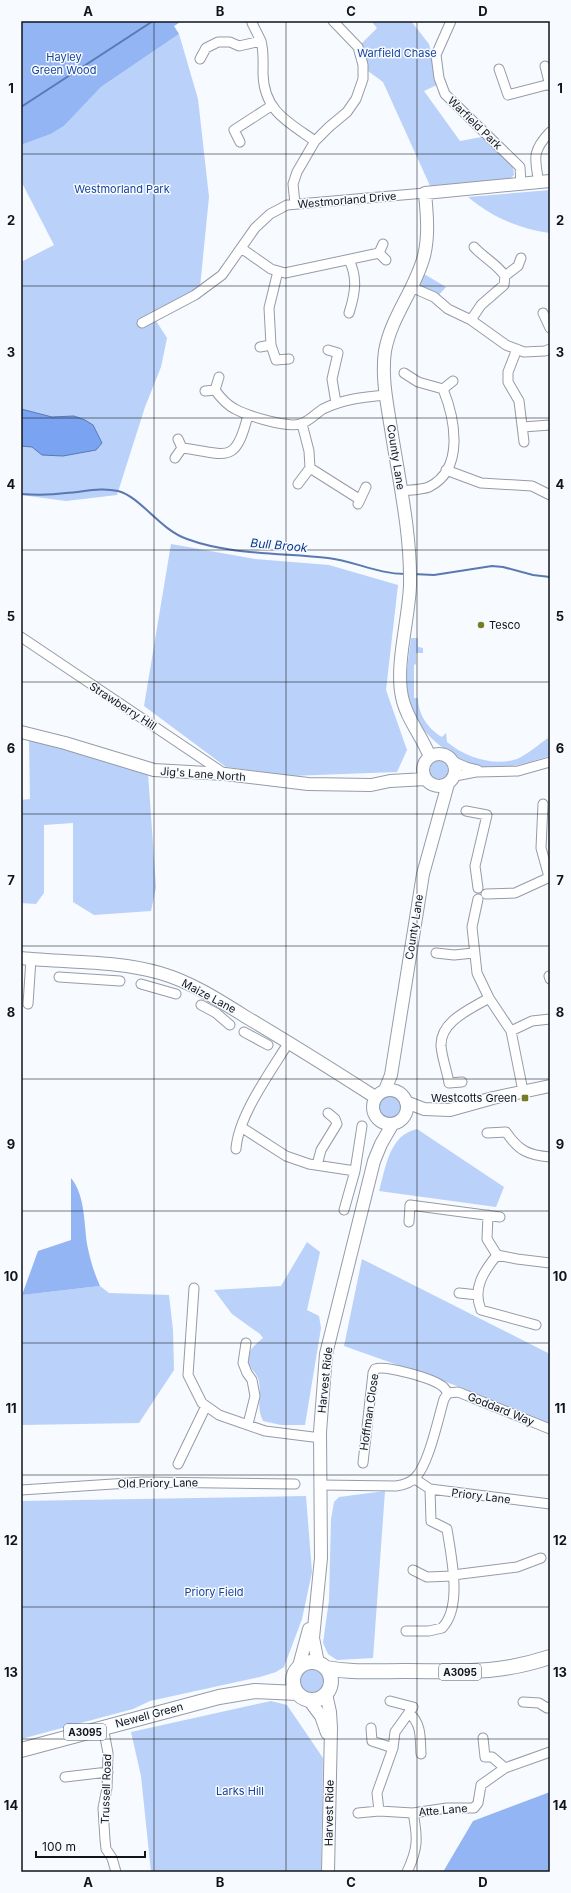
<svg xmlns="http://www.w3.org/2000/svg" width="571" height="1893" font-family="Inter,sans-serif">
<rect width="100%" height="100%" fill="#f7faff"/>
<path fill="#bad1f9" d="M371 21H411L429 44 439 84 424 91 460 141 482 137 513 167 514 175 509 180 431 188 383 82 368 71 362 43 377 28Z
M179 34 198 99 209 197 200 287 151 313 167 338 161 367 145 407 117 495 66 501 21 495V262L54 245 21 181V145L51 134 64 126 101 87Z
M550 190V233C519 229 492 217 468 197Z
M424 274 446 287 437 297 419 286Z
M171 544 255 559 329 565 398 585 386 690 407 750 397 772 290 776 226 767 144 706Z
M411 638H418V647L423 648V653H416V664L414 665V698H418C418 714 428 729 442 737L446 733 447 742C465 757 494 767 517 759 528 754 538 745 548 738L549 756C532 762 513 767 495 768 460 768 414 733 408 698 404 678 409 658 411 638Z
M29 739 148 773 156 887 151 911 94 915 73 902V823L44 825V893L36 904 21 903V800L30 799Z
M426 772a13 13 0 1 1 26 0a13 13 0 1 1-26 0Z
M377 1107a12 12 0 1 1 24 0a12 12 0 1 1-24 0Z
M417 1129 504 1187 496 1207 379 1191C386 1167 389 1135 417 1129Z
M307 1242 320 1252 307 1310 319 1316 321 1328 305 1425H281L263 1421C255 1405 263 1393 258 1378 255 1370 247 1368 248 1358 249 1349 256 1344 263 1338L260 1334 232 1314 214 1290 281 1286Z
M362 1259 550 1354V1425L457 1386 344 1346Z
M100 1286 109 1293 169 1295 173 1330 174 1370 139 1423 21 1425V1295Z
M385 1491 373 1658 337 1660 328 1654 323 1643 329 1600 331 1519 334 1502 339 1497Z
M306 1496 312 1572 302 1619 284 1667 276 1672 260 1677 150 1701 133 1709 21 1739V1501Z
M299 1681a13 13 0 1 1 26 0a13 13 0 1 1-26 0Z
M271 1701 287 1705 323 1758 321 1872H151L141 1776 131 1732Z"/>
<path fill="#93b5f4" d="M21 21H182L174 26 179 34 101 87 64 126 51 134 21 145Z
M71 1178C85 1195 84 1223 87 1244 90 1259 94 1273 100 1286L22 1295 38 1251 71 1240Z
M550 1792V1872H443L473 1821Z"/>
<path fill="#7aa4f2" stroke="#5a79b1" d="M21 409 52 417 74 416 85 420 93 425 102 443 96 450 63 456 42 455 32 447 21 446Z"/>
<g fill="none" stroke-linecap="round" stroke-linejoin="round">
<path stroke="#5a79b1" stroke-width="2" d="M21 107 153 21
M21 494C36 495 51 495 66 493 84 492 100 487 118 491 141 497 160 530 187 539 230 555 282 553 328 558 354 561 378 574 405 574
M413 574 434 575 492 566 503 567 533 575 550 577"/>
<g stroke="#959ca8" stroke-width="11">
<path id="street" d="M451 21 436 55 439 78 445 94 520 167 521 185
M252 23 261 41
M200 59 206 48 218 42H230L239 46 261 41C264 52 263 62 263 74 264 111 288 122 315 141
M545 66 550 86
M499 69 508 95 550 84
M240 142 234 130 271 106
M539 183C535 159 531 152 550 132
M295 204 293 184 297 172 315 141 329 127 347 112 356 99 363 79V65L358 47 333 21
M383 244 379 253 386 260
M474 247C484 258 497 264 505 276
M241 248 271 269 285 273 379 253
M349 260C358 278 355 294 349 313
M411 287 434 297 448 309 471 320 506 345 524 352 545 351 550 349
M543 313 550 328
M471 320 481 305 504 285 505 276 518 266 521 258
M142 323 195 295 222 275 255 228 270 214 287 205 425 193
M271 345 276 360 289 359
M260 347 271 345 269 308 278 271
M517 349 508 372V382L519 401 524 442
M328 350 338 353 332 379 336 403
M219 377 215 390C220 397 227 405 235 409 248 416 287 428 300 424 309 422 316 413 323 409 343 399 364 397 386 395
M443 389 453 381
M205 391 215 390
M302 424 309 451 310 468 359 499
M523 427 550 425
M182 448C226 453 235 467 248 415
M175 458 182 448 178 439
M446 470 481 483 532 486 550 495
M298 484 310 468
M401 491C409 490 421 490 429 487 465 469 455 419 443 389L418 382 404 373
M358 504 366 487
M21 637 225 774
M452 761 466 767 478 770
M455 776 476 772 518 771 550 762
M543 804 541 848 549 877
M466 811 487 815 475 866 478 888
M486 894 515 893 550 877
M478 899 472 927 477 973 489 998 511 1031 523 1091
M436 953 454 955 474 953
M549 976 550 979
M59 977 120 981
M141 984 176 994
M28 1004 31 959
M201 1005 216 1013 230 1025
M511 1031 532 1021 550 1019
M244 1032 268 1045
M462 1082 449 1083C447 1071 442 1058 441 1046 440 1021 471 1009 489 998
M241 1127 286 1156 309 1164 355 1171
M487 1133 506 1132C519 1151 528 1155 550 1157
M236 1149C238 1116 271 1071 289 1042
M317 1165 321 1150 337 1124 335 1119 328 1113
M344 1210 355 1171 362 1126
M488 1215 487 1239 497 1255 517 1259 550 1263
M409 1222 410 1205 500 1217
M497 1255C484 1271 472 1288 481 1310L536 1325
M194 1288 188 1375 202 1403 219 1415 265 1431 321 1438
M459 1293 478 1295
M246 1343 243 1363 247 1373 252 1380 255 1396 248 1424
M448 1393 458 1392 550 1429
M363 1463 373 1373 375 1369C385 1365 432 1378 442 1386 444 1387 446 1390 448 1393
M178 1464 206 1406
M415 1479 430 1489 550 1504
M320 1485 396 1486C403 1485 410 1483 415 1478 429 1464 438 1419 444 1399L448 1393
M21 1490 144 1482 295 1484
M413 1570 427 1577 453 1576
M453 1575 517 1567 541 1558
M406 1631H429L442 1628C463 1607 451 1556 447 1529L431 1521 430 1489
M523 1702 539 1703 547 1708 550 1707
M409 1713C422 1724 420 1738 421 1754
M103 1727 108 1753 107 1788 103 1808 105 1840 106 1849 112 1858 116 1872
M371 1728 372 1741 393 1748
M483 1738 485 1757H492L505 1768
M65 1777 108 1772
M379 1811 377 1793 393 1748 395 1732 413 1707 390 1701
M358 1813 379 1811 413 1813 447 1808H474L478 1803 481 1785 505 1768 550 1752
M407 1872C418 1849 418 1838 413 1813"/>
</g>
<g stroke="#959ca8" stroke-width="14">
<path id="secondary" d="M21 732 65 743 154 770 225 774 308 784 371 785 390 781 426 779
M423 770a16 16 0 1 1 32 0a16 16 0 1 1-32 0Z
M430 757C422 736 406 718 402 697 395 665 409 619 410 585 411 535 400 485 392 435 388 408 381 379 385 351 391 317 415 290 424 256 429 236 427 214 425 193L550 181
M21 958C67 963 115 960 160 973 191 982 219 1000 246 1017 290 1043 333 1070 375 1097
M373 1107a17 17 0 1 1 34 0a17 17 0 1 1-34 0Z
M385 1090 391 1075 423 874 448 784
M406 1102 424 1109 450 1110 493 1098 550 1086
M318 1663 313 1638 321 1558 320 1432 326 1354 374 1161 381 1144 392 1125
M299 1666 309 1629
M326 1694 330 1712 331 1728 328 1872
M309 1700 321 1716 327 1733"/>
</g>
<g stroke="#959ca8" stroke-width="16">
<path id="primary" d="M293 1681a19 19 0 1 1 38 0a19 19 0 1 1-38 0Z
M326 1668C353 1673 378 1671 405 1671 460 1671 496 1675 550 1657
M21 1750 219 1697 255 1691 297 1693"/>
</g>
<use href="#street" stroke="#fff" stroke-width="9"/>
<use href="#secondary" stroke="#fff" stroke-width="12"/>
<use href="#primary" stroke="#fff" stroke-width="14"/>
</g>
<path fill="none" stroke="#111418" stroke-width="1" stroke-opacity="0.55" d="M154 21V1872M286 21V1872M417 21V1872M21 154H550M21 286H550M21 418H550M21 550H550M21 682H550M21 814H550M21 946H550M21 1079H550M21 1211H550M21 1343H550M21 1475H550M21 1607H550M21 1739H550"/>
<g fill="#787c25" stroke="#f7faff" stroke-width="1.5">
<circle cx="481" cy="625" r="4"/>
<rect x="521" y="1094" width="8" height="8" rx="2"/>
</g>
<g text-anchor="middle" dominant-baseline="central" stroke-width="3" stroke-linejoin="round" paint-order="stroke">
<g fill="#f7faff" stroke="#56595d" stroke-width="1">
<rect x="439" y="1664" width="42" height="16" rx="3"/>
<rect x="64" y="1724" width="42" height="16" rx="3"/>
</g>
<g font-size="10" font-weight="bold" fill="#111418">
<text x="460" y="1672">A3095</text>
<text x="85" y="1732">A3095</text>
</g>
<g font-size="11" fill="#16439c" stroke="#f7faff">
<text x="397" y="53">Warfield Chase</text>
<text x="64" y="57">Hayley<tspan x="64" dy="13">Green Wood</tspan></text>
<text x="122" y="189">Westmorland Park</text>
<text x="214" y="1592">Priory Field</text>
<text x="240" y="1791">Larks Hill</text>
</g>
<g font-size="11" fill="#111418" stroke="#f7faff">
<text transform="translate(475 123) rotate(44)">Warfield Park</text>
<text transform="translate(347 200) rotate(-5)">Westmorland Drive</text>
<text transform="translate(396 457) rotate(81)">County Lane</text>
<text transform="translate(123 706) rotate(33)">Strawberry Hill</text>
<text transform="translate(203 774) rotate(4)">Jig's Lane North</text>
<text transform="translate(414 927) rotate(-81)">County Lane</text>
<text transform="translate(209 996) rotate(28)">Maize Lane</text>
<text transform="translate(325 1380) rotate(-84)">Harvest Ride</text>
<text transform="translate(501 1409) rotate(22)">Goddard Way</text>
<text transform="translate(369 1412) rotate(-82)">Hoffman Close</text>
<text transform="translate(158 1483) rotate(-1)">Old Priory Lane</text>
<text transform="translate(481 1496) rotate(7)">Priory Lane</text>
<text transform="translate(149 1715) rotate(-15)">Newell Green</text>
<text transform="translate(106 1789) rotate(-88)">Trussell Road</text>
<text transform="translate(443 1810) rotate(-5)">Atte Lane</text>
<text transform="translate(329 1813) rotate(-89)">Harvest Ride</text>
</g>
<g font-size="11" fill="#111418" stroke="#f7faff" text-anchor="start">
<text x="489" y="625">Tesco</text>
<text x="517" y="1098" text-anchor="end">Westcotts Green</text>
</g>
<g font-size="12" font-style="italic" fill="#0a3890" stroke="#f7faff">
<text transform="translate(279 545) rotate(5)">Bull Brook</text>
</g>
</g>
<rect width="571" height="1893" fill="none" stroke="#f7faff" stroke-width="44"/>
<path d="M36 1851v6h109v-6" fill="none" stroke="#111418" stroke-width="2"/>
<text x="42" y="1851" font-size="12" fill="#111418" stroke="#f7faff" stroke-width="3" paint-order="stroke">100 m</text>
<rect x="22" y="22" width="527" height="1849" fill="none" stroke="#111418" stroke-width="1.5"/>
<g font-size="13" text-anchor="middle" font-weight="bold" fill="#111418">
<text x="88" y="16">A</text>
<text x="220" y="16">B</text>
<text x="351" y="16">C</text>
<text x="483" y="16">D</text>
<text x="11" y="93">1</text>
<text x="560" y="93">1</text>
<text x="11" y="225">2</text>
<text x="560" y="225">2</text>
<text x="11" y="357">3</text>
<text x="560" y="357">3</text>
<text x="11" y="489">4</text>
<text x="560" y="489">4</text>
<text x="11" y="621">5</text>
<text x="560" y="621">5</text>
<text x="11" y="753">6</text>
<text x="560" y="753">6</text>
<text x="11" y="885">7</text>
<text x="560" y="885">7</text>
<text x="11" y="1017">8</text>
<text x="560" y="1017">8</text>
<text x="11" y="1149">9</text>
<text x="560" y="1149">9</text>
<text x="11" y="1281">10</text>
<text x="560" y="1281">10</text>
<text x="11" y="1413">11</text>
<text x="560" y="1413">11</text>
<text x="11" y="1545">12</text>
<text x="560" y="1545">12</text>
<text x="11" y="1677">13</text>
<text x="560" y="1677">13</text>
<text x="11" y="1810">14</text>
<text x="560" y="1810">14</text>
<text x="88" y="1887">A</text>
<text x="220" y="1887">B</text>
<text x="351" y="1887">C</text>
<text x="483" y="1887">D</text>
</g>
</svg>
